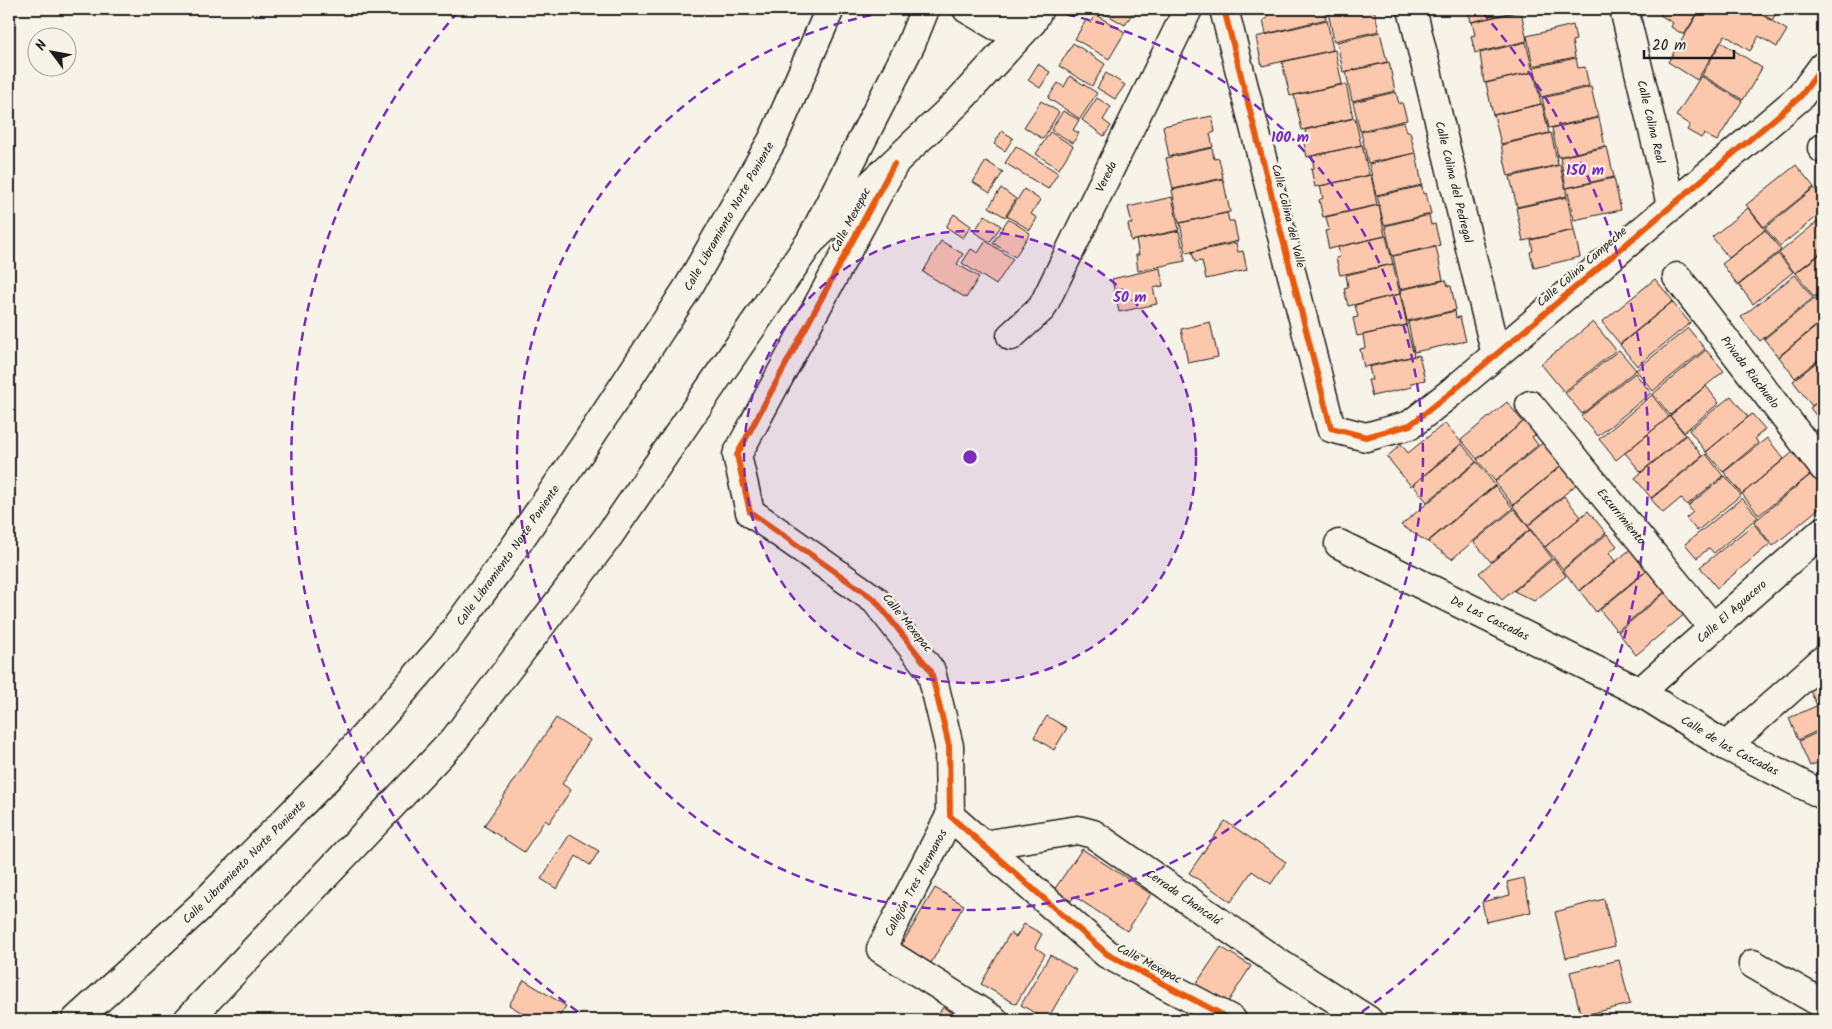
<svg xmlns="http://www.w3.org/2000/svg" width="1832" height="1029" font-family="Kalam,sans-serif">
<rect width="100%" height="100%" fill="#f7f3e8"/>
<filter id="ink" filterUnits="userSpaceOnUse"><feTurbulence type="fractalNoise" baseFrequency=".02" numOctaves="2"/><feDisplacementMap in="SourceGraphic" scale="10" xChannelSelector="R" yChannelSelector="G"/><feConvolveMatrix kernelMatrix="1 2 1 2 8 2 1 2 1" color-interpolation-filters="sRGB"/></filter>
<g filter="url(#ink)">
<path fill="#fcc8ad" stroke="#1c1c1c" d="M1089 9H1104L1100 16Z
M1106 9H1135L1125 25 1104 13Z
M1266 9H1324L1326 19 1266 34 1263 20 1268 18Z
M1340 9H1374L1379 31 1334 41 1328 12Z
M1468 9H1521V10L1471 22Z
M1664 9H1700L1684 35 1671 27 1673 23 1660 15Z
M1701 9H1752L1787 30 1777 47 1759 36 1750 51 1725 35 1697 80 1668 62Z
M1753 9H1779L1772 20Z
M1521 11 1527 41 1475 53 1471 36 1475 35 1472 22Z
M1096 15 1125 32 1109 59 1075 39 1086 20 1091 23Z
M1327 20 1333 50 1262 66 1256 37Z
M1573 25 1576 40 1572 41 1575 57 1533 66 1527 36Z
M1380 32 1387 62 1343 72 1337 42Z
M1526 42 1533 72 1484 83 1480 53Z
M1721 42 1762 68 1743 100 1702 75Z
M1073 43 1105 64 1092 86 1059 66Z
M1335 50 1342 84 1290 96 1282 62Z
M1576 58 1578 68 1585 67 1589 86 1541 97 1534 67Z
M1389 62 1395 91 1352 101 1346 72Z
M1038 64 1050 72 1040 88 1028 80Z
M1534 72 1541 104 1493 115 1486 83Z
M1106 73 1125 85 1115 99 1097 88Z
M1070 76 1097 93 1080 119 1048 98 1058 83 1064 87Z
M1701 76 1742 101 1717 141 1704 134 1701 138 1687 130 1690 125 1676 116Z
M1346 84 1353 118 1302 130 1294 95Z
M1591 87 1598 117 1549 128 1542 98Z
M1396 92 1399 104 1402 102 1407 120 1360 131 1353 102Z
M1097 98 1111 107 1103 120 1111 126 1104 136 1082 120Z
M1041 101 1059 112 1043 139 1024 127Z
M1542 104 1549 133 1501 144 1494 115Z
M1063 111 1079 120 1073 130 1079 133 1073 143 1051 130Z
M1212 116 1215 132 1210 134 1213 147 1169 156 1163 126Z
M1355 118 1361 145 1307 157 1303 139 1307 138 1305 130Z
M1599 118 1605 146 1558 157 1552 128Z
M1404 122 1407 132H1410L1415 153 1368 163 1361 132Z
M1002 131 1013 138 1005 151 994 144Z
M1050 132 1073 146 1059 169 1036 154Z
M1551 133 1558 165 1508 176 1501 145Z
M1362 145 1369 175 1315 187 1311 169 1314 168 1312 156Z
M1016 146 1058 173 1048 189 1005 163Z
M1607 147 1614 177 1566 188 1560 157Z
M1212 148 1214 159 1219 158 1223 178 1173 189 1166 158Z
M1416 153 1422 185 1376 195 1369 164Z
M986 161 1003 172 990 193 973 182Z
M1560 165 1567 196 1517 207 1510 177Z
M1796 165 1814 187 1764 227 1746 205Z
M1371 175 1377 205 1323 217 1319 200 1323 198 1320 186Z
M1614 178 1621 210 1574 220 1567 188Z
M1223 179 1230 212 1179 223 1172 190Z
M1422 186 1423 194 1426 193 1431 214 1384 225 1377 196Z
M1001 188 1016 199 1005 217 989 207Z
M1814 188 1823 200V212L1780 246 1765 228Z
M1024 189 1040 200 1031 214 1037 218 1030 230 1007 216Z
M1172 197 1179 230 1131 241 1128 224H1132L1128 207Z
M1567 197 1574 230 1523 241 1516 208Z
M1379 205 1385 236 1329 249 1325 231 1329 230 1326 217Z
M1748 208 1765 230 1729 258 1712 237Z
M1227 213 1229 221H1234L1238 241 1186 253 1180 223Z
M954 214 971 226 963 238 946 227Z
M985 215 1001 226 990 242 974 232Z
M1429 215 1431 225 1435 224 1440 245 1392 256 1385 226Z
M1823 217V251L1795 273 1779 253Z
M1008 219 1030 233 1015 257 993 243Z
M1574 230 1580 257 1534 268 1530 252 1533 251 1531 240Z
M1765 230 1781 250 1738 285 1722 264Z
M1179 231 1185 261 1138 271 1136 255H1139L1136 240Z
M1386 236 1393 264 1340 275 1336 258 1340 257 1338 247Z
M941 241 963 254 957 264 979 277 966 298 923 272Z
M986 241 1013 259 996 285 962 263 971 249 978 253Z
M1236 243 1238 252 1243 251 1247 270 1206 279 1202 261 1195 262 1192 252Z
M1436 247 1443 280 1400 289 1393 256Z
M1823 252V290L1814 297 1796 273Z
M1778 254 1793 272 1753 304 1739 285Z
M1393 264 1400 294 1348 306 1344 288 1348 287 1346 275Z
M1160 268 1163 286 1153 288 1157 304 1119 312 1112 279Z
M1795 275 1813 298 1760 341 1741 317Z
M1655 279 1673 301 1620 344 1602 322Z
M1446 280 1448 286H1451L1456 310 1407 321 1400 290Z
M1823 290V306L1816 296Z
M1400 294 1407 325 1357 336 1353 318 1358 317 1355 305Z
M1815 298 1823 309V320L1778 357 1764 339Z
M1672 302 1690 323 1637 366 1620 345Z
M1455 311 1456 318 1460 317 1466 341 1414 352 1408 322Z
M1823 321V356L1795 378 1779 357Z
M1210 322 1218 357 1188 363 1181 329Z
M1593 322 1616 350 1564 392 1541 364Z
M1406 325 1414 356 1364 367 1360 349 1365 348 1363 335Z
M1688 328 1705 349 1653 391 1636 370Z
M1619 350 1636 370 1582 414 1565 393Z
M1706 350 1724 371 1670 415 1653 394Z
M1419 355 1425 380 1411 383 1412 387 1372 396 1368 380H1372L1369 367Z
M1823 357V397L1812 406 1793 381Z
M1635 373 1651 393 1598 436 1581 416Z
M1706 386 1719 403 1684 432 1670 416Z
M1652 395 1669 417 1616 460 1599 439Z
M1731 396 1748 417 1706 452 1689 430Z
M1823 397V424L1810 408Z
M1507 402 1523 422 1477 459 1461 440Z
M1752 414 1765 429 1755 438 1758 443 1723 472 1706 452Z
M1530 416 1542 430 1532 437 1538 445 1495 481 1477 460Z
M1670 416 1685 435 1641 472 1625 453Z
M1445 423 1462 443 1411 486 1387 457 1401 444 1408 453Z
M1686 435 1702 456 1651 498 1635 478Z
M1767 438 1784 459 1742 494 1724 472Z
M1546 440 1565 462 1513 505 1495 482Z
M1462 444 1476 462 1427 502 1413 485Z
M1798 448 1816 470 1759 515 1742 494Z
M1706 454 1723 476 1687 505 1681 498 1663 513 1651 499Z
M1477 462 1495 485 1427 542 1401 525Z
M1563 464 1578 483 1528 525 1513 506Z
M1816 470 1823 480V505L1773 546 1754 522Z
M1725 476 1741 495 1697 531 1686 518 1693 512 1688 506Z
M1495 486 1513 508 1452 559 1428 542Z
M1564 496 1581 517 1545 547 1528 526Z
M1742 498 1758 517 1714 553 1709 548 1697 558 1685 544Z
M1514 509 1530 529 1491 562 1474 542Z
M1588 511 1606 533 1563 569 1545 547Z
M1754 524 1770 544 1717 588 1700 567Z
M1530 530 1552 558 1502 600 1479 573Z
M1607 534 1617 546 1609 553 1615 561 1579 591 1563 570Z
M1632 548 1649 568 1596 612 1580 591Z
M1553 559 1566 576 1534 601 1514 591Z
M1649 569 1667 590 1617 631 1600 610Z
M1667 591 1686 613 1636 655 1618 632Z
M1823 682V703L1817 705 1809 689Z
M1823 703V728L1798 740 1789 718Z
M1047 716 1067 728 1054 750 1034 737Z
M556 718 590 740 562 784 571 790 549 823 545 820 524 852 484 826Z
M1823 730V760L1810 766 1799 741Z
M1225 821 1286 862 1271 884 1252 871 1231 902 1189 873Z
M570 834 599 851 590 865 576 856 557 889 541 879Z
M1082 849 1151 894 1127 931 1074 896 1071 901 1054 890Z
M1524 878 1531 912 1486 922 1482 902 1510 895 1507 882Z
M935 888 964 905 931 963 901 946Z
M1604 899 1615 946 1566 958 1555 912Z
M1024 924 1042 934 1035 947 1045 954 1016 1004 981 984 1010 933 1016 937Z
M1221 947 1251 966 1226 1005 1192 990Z
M1050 955 1076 970 1047 1020 1021 1005Z
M1619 960 1630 1004 1581 1016 1570 972Z
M524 980 566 1006 557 1020H534L509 1005Z
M943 1007 964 1020H935Z"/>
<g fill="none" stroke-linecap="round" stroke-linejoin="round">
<g stroke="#1c1c1c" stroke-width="31">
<g id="minor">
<path d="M967 9 996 26 1032 22"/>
<path d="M1224 9 1331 428 1366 437 1410 425 1453 391 1800 97 1823 66"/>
<path id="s1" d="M1412 9 1496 355"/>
<path id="s2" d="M1624 9 1671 205"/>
<path d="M1822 148 1823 149"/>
<path d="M894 164 737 455 750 512 875 600 931 671 949 746 950 816 1107 954 1232 1020"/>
<path d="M811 241 958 102 1032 22 1039 9"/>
<path id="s3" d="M1677 277 1823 467"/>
<path id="s4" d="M1011 336 1042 308 1188 9"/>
<path id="s5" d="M1530 405 1713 628"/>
<path id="s6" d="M1339 544 1640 692 1726 746 1823 795"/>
<path id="s7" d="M1640 692 1823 531"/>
<path d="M1726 746 1823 660"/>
<path d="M950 816 881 949 994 1020"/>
<path id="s8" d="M983 845 1078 830 1093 834 1274 960 1368 1020"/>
<path d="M1753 964 1823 1004"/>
</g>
</g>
<g stroke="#1c1c1c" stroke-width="31">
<g id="highway">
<path id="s9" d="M76 1020 202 905 331 774 443 646 514 548 585 445 689 286 773 139 830 9"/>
<path d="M188 1020 454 740 608 537 810 242 911 44 925 9"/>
</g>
</g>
<use href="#minor" stroke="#f7f3e8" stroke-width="28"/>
<use href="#highway" stroke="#f7f3e8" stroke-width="28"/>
<g stroke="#f7f3e8" stroke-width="9">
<path id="cycleway" d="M1224 9 1331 428 1366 437 1410 425 1453 391 1800 97 1823 66
M894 164 737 455 750 512 875 600 931 671 949 746 950 816 1107 954 1232 1020"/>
</g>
<use href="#cycleway" stroke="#e8590c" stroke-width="6"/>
</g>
</g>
<circle cx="970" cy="457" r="226" fill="#7b2cbf" fill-opacity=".12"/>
<g fill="none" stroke="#7b2cbf" stroke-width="2.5" stroke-dasharray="9 6">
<circle cx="970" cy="457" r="226"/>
<path d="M1037 9A453 453 0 1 1 903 9"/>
<path d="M590 1020A679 679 0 0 1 458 12M1482 12A679 679 0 0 1 1350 1020"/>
</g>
<g text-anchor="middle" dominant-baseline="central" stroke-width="4.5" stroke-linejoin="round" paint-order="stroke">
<g font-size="12" fill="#1c1c1c" stroke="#f7f3e8">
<text stroke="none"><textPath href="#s2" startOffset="116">Calle Colina Real</textPath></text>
<text stroke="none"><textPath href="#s4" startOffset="188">Vereda</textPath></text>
<text stroke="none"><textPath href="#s1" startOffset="178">Calle Colina del Pedregal</textPath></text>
<text stroke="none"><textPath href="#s9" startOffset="1041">Calle Libramiento Norte Poniente</textPath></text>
<text transform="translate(1288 216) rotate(76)">Calle Colina del Valle</text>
<text transform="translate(851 220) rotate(-62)">Calle Mexepac</text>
<text transform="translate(1582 267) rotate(-41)">Calle Colina Campeche</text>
<text stroke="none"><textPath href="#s3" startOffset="120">Privada Riachuelo</textPath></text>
<text stroke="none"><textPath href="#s5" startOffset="144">Escurrimiento</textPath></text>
<text stroke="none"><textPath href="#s9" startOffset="636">Calle Libramiento Norte Poniente</textPath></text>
<text stroke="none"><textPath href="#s7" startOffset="122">Calle El Aguacero</textPath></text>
<text stroke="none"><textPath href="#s6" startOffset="168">De Las Cascadas</textPath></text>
<text transform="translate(907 623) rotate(51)">Calle Mexepac</text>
<text stroke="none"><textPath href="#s6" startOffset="440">Calle de las Cascadas</textPath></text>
<text stroke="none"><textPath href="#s9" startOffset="231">Calle Libramiento Norte Poniente</textPath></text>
<text transform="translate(916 883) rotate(-62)">Callejón Tres Hermanos</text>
<text stroke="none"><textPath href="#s8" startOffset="222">Cerrada Chancalá</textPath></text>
<text transform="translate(1149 964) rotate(28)">Calle Mexepac</text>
</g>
</g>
<circle cx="970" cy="457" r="8" fill="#7b2cbf" stroke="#f7f3e8" stroke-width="2.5"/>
<g font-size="15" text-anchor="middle" font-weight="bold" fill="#7b2cbf" stroke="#f7f3e8" stroke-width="4.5" stroke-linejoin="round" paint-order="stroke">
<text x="1290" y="142">100 m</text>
<text x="1585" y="175">150 m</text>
<text x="1130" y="302">50 m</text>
</g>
<rect width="1832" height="1029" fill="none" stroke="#f7f3e8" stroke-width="30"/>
<rect x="15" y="15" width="1802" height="999" fill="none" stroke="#1c1c1c" stroke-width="2" filter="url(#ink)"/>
<g transform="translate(52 52) rotate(302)"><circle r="24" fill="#f7f3e8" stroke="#9f9d96"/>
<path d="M0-4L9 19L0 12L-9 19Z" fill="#1c1c1c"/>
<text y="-8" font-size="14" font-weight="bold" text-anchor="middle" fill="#1c1c1c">N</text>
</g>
<path d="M1644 50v8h90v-8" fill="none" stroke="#1c1c1c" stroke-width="2.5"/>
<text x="1652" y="50" font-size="15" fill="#1c1c1c" stroke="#f7f3e8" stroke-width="4" paint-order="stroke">20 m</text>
</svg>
